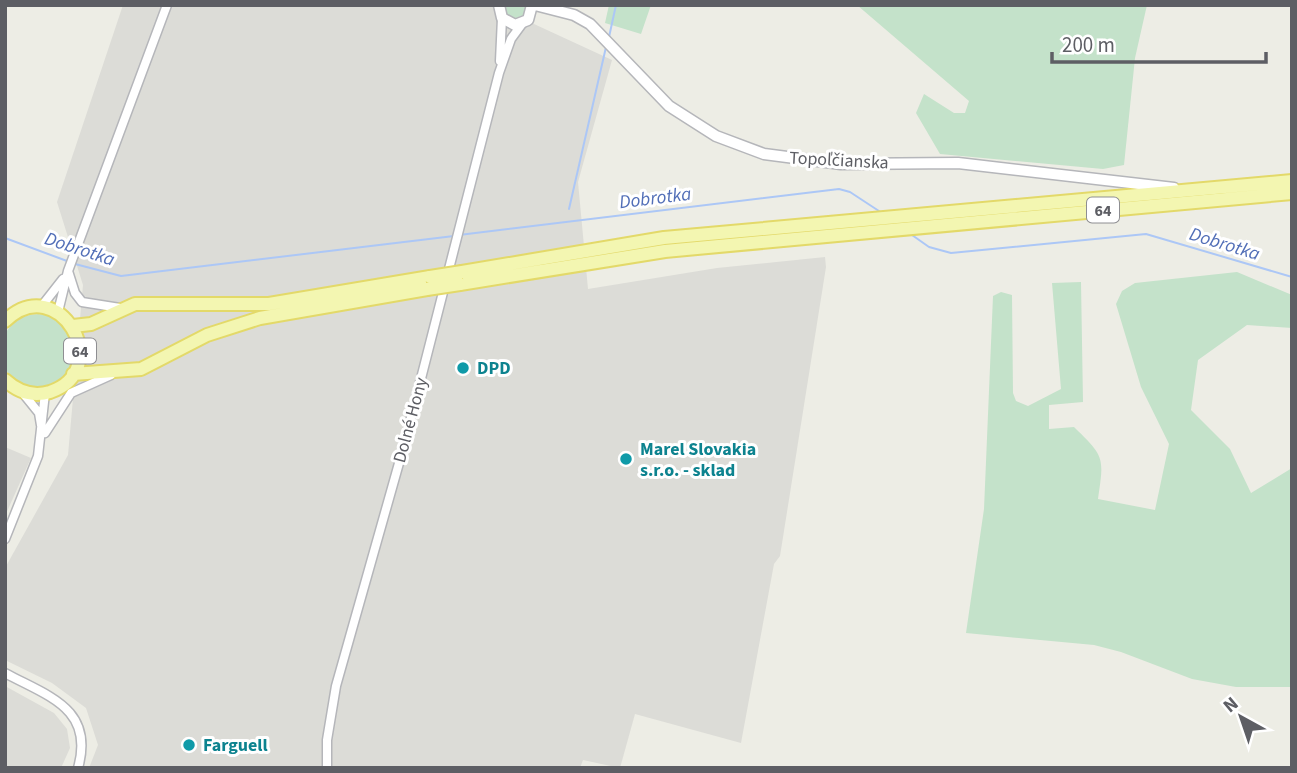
<svg xmlns="http://www.w3.org/2000/svg" width="1297" height="773" font-family="'Source Sans 3',sans-serif">
<style>
.industrial{fill:#dcdcd7}
.green{fill:#c4e2ca}
.lines{fill:none;stroke-linecap:round;stroke-linejoin:round}
.stream{stroke:#acc7f6;stroke-width:2}
.minor-casing{stroke:#b5b6ba;stroke-width:11}
.tertiary-casing{stroke:#b5b6ba;stroke-width:13}
.primary-casing{stroke:#e3d969;stroke-width:16}
.minor{stroke:#fff;stroke-width:8}
.tertiary{stroke:#fff;stroke-width:10}
.primary{stroke:#f3f6b1;stroke-width:12}
.primary-bridge-casing{stroke:#e3d969;stroke-width:16;stroke-linecap:butt}
.primary-bridge{stroke:#f3f6b1;stroke-width:12}
.culture-dot{fill:#0f9aa8;stroke:#fff;stroke-width:2.5}
.labels{text-anchor:middle;stroke-width:6;stroke-linejoin:round;paint-order:stroke}
.shield{fill:#fff;stroke:#8e8e92;stroke-width:2}
.shield-label{font-size:16px;font-weight:bold;fill:#5d5e64}
.street-label{font-size:18px;fill:#5d5e64;stroke:#fff}
.culture-label{font-size:18px;font-weight:bold;fill:#0d838f;stroke:#fff;text-anchor:start}
.water-label{font-size:19px;font-style:italic;fill:#516eb7;stroke:#fff}
</style>
<rect width="100%" height="100%" fill="#edede5"/>
<!-- industrial -->
<path class="industrial" d="M123,5H493L612,60L578,182L588,289L717,268L825,257L826,267L780,556L774,564L741,743L635,714L620,768L583,760L580,768H89L98,745L86,708L52,683L5,660V568L68,455L83,285L57,202Z
M5,447L31,458L5,516Z
M5,686L54,713L67,729L70,748L61,768H5Z"/>
<!-- green -->
<path class="green" d="M504,5H527L526,15L518,21L508,18Z
M609,5H651L641,34L605,23Z
M857,5H1147L1135,58L1124,165L1103,169L940,154L916,113L924,94L954,113H965L969,101Z
M1237,272L1292,295V328L1247,325L1198,360L1191,410L1230,449L1251,493L1292,468V687H1236L1192,679L1121,652L1094,645L966,633L984,509L993,296L1001,292L1012,295L1013,393L1016,401L1028,406L1061,389L1052,283L1081,282L1083,402L1049,405V429L1074,427C1105,457 1104,457 1098,499L1155,510L1169,444L1141,387L1116,304L1122,291L1135,283Z
M1 351a37 37 0 1 1 74 0a37 37 0 1 1-74 0Z"/>
<g class="lines">
<!-- stream -->
<path class="stream" d="M609,37L616,5
M569,209L606,47
M459,235L839,189L850,192L882,213
M912,235L929,247L951,253L1146,234L1292,277
M5,238L67,261
M75,264L121,276L454,236"/>
<defs>
<path id="minor" d="M500,61L502,18
M68,271L75,293L82,302L120,308
M41,307L63,279
M58,312L68,271L167,5
M22,392L39,413L41,425
M45,433L71,393L111,375
M5,539L38,456L45,393
M5,673C47,696 95,708 78,768
M327,768V740L336,686L403,449L499,73L511,39L522,24"/>
<path id="tertiary" d="M499,5L502,18L515,25L528,20L532,5
M535,5L574,15L590,24L669,106L716,136L764,154L841,164L958,163L1174,188"/>
<path id="primary" d="M462,272L664,238L1292,181
M460,284L665,251L1292,193
M5,321C59,269 116,370 50,392C33,397 18,392 5,380
M73,326L91,324L135,304H269L430,277
M73,374L141,369L207,335L260,318L427,289"/>
</defs>
<!-- minor casing -->
<use href="#minor" class="minor-casing"/>
<!-- tertiary casing -->
<use href="#tertiary" class="tertiary-casing"/>
<!-- primary casing -->
<use href="#primary" class="primary-casing"/>
<!-- minor -->
<use href="#minor" class="minor"/>
<!-- tertiary -->
<use href="#tertiary" class="tertiary"/>
<!-- primary -->
<use href="#primary" class="primary"/>
<defs>
<path id="primary-bridge" d="M430,277L462,272
M427,289L460,284"/>
</defs>
<!-- primary-bridge casing -->
<use href="#primary-bridge" class="primary-bridge-casing"/>
<!-- primary-bridge -->
<use href="#primary-bridge" class="primary-bridge"/>
</g>
<!-- markers -->
<g class="culture-dot">
<circle cx="463" cy="368" r="7"/>
<circle cx="626" cy="459" r="7"/>
<circle cx="189" cy="745" r="7"/>
</g>
<g class="labels">
<!-- shield labels -->
<g class="shield">
<rect x="1087" y="197.5" width="32" height="25" rx="5"/>
<rect x="64" y="338.5" width="32" height="25" rx="5"/>
</g>
<g class="shield-label">
<text x="1103" y="216">64</text>
<text x="80" y="357">64</text>
</g>
<!-- street labels -->
<g class="street-label">
<text transform="translate(839 160) rotate(3)" y="6">Topoľčianska</text>
<text transform="translate(410 420) rotate(-75)" y="6">Dolné Hony</text>
</g>
<!-- culture labels -->
<g class="culture-label">
<text x="477" y="374">DPD</text>
<text x="640" y="455">Marel Slovakia<tspan x="640" dy="21">s.r.o. - sklad</tspan></text>
<text x="203" y="751">Farguell</text>
</g>
<!-- water labels -->
<g class="water-label">
<text transform="translate(655 197) rotate(-7)" y="7">Dobrotka</text>
<text transform="translate(1225 243) rotate(17)" y="7">Dobrotka</text>
<text transform="translate(80 248) rotate(18)" y="7">Dobrotka</text>
</g>
</g>
<!-- border -->
<rect width="1297" height="773" fill="none" stroke="#5d5e64" stroke-width="14"/>
<!-- north arrow -->
<g transform="translate(1241 717) rotate(320)" stroke="#ffffff" stroke-width="5" paint-order="stroke">
<path d="M0-5L12 26L0 18L-12 26Z" fill="#5d5e64"/>
<text y="-10" font-size="19" font-weight="bold" text-anchor="middle" fill="#5d5e64">N</text>
</g>
<!-- scale -->
<path d="M1052 52v10h214v-10" fill="none" stroke="#5d5e64" stroke-width="3.5"/>
<text x="1062" y="52" font-size="21" fill="#5d5e64" stroke="#ffffff" stroke-width="5" paint-order="stroke">200 m</text>
</svg>
